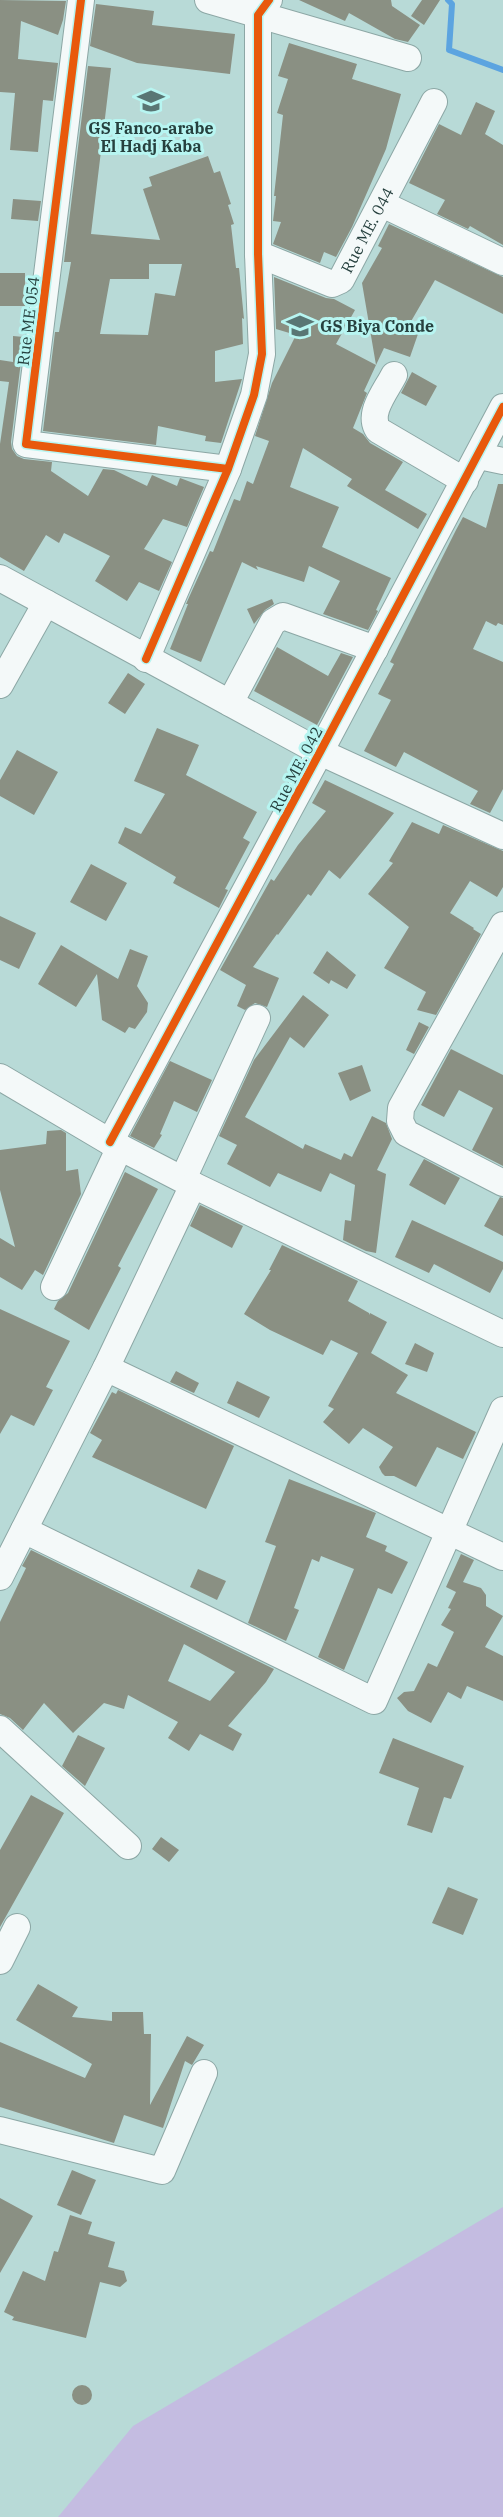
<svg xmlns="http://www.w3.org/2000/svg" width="503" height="2517" font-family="'IBM Plex Serif',serif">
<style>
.green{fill:#c4bce1}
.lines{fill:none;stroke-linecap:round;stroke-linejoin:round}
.stream{stroke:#5ca4e0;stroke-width:6}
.building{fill:#8a9083;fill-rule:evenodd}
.minor-casing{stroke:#8ca7a5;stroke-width:28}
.minor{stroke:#f4f9f9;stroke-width:26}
.cycleway-casing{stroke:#b7f5f1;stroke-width:11}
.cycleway{stroke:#e8590c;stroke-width:8}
.labels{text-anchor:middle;stroke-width:6;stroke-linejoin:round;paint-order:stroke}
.poi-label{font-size:16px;font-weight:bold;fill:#26403e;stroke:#b7f5f1}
.street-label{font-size:16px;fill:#26403e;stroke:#b7f5f1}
</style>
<rect width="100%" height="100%" fill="#b8dad7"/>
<!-- green -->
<path class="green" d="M503,2207V2517H58L133,2426Z"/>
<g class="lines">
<!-- stream -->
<path class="stream" d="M448,0L452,4L449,50L503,70"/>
</g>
<!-- building -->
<path class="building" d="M0,0L66,1L63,20L58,35L21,21L18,59L58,63L53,101L43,100L38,152L10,150L15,93L0,92Z
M299,0H391L392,6L420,25L408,42L395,39L349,13L345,21Z
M422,0H440L424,25L411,16Z
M96,4L154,11L152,25L235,34L230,74L137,63L90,46Z
M289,43L357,64L352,79L401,94L386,149L352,227L336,257L324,252L320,263L273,244L281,222L273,221L276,196H274L283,115L277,113L288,79L278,76Z
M88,66L111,68L91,234L160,240L143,189L152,186L149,177L208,156L214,173L220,171L231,204L228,205L234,224L231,225L236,268H239L244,319L242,318L243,344L215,351V382L242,379L221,443L205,441L206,436L158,426L156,445L43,431L55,332H59L71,262H64ZM149,264H182L175,296L155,293L148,335L100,334L110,279H149Z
M476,102L495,111L485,134L503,145V245L470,226L468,229L437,214L445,200L409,183L439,124L461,135Z
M13,199L41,201L38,221L11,219Z
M389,224L503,277V314L435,280L406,330L418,334L410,357L384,348L376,365L362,283L382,248L378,246Z
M0,273H25V306H0Z
M274,277L326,298L334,299L355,310L336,344L376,365L364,391L367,393L353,428L363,434L370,443L403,462L385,490L427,514L418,529L347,486L352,479L303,448L290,487L339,507L322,547L391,578L376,610L378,611L368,630L323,614L340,581L309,566L304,582L256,566L258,570L242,562L201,662L170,649L188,604H186L210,551L213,552L234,499L240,501L247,481L253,484L269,441L255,436L272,383L296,335L276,329Z
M13,336L24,337L11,442L12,449L17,456L24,459L52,462L51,471L88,496L103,469L114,470L147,486L152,475L177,486L180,478L204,487L187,527L163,519L144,549L172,562L159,591L139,582L127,601L95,581L110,556L64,533L59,543L46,535L24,571L0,557V444L9,382L0,381V360L13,362Z
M412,372L437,386L426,406L401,393Z
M498,484H503V625L498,623L496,626L486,621L473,649L503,662V789L490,813L470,804L478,791L404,752L396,767L364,751L391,700L378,694L394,664L390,662L456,530L463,517L486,528Z
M272,599L274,604L265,610L254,624L247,609Z
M277,647L328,676L341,653L353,657L317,725L254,691Z
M128,673L145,684L125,714L108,703Z
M157,728L199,745L186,775L257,812L243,838L250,842L225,889L228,890L219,908L173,883L176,877L118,843L125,827L141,834L165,794L134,781Z
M17,750L58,772L34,815L0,796V780Z
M325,780L394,813L340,879L329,870L311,896L308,894L278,935L277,934L253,967L279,978L267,1007L255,1003L245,1010L237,1006L246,985L220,970L271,879L274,881L298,845L326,811L312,803Z
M412,822L439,834L443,825L503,851V887L497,897L470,881L450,913L474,928L473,929L481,934L436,1015L417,1010L426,992L384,968L409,927L368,894L393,863L389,861Z
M91,864L127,883L106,921L70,902Z
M0,916L36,933L19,969L0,960Z
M61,945L118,979L130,949L148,956L137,986L148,1003L147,1012L135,1029L129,1027L125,1033L102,1020L97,974L76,1007L38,984Z
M327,951L356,975L347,989L331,980L329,984L313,973Z
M303,995L329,1015L304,1048L290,1037L245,1117L303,1149L305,1144L341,1160L344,1153L352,1157L372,1116L386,1123L392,1139L377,1170L386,1174L376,1253L366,1251L343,1240L345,1220L351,1221L355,1185L330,1173L321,1192L278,1173L270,1187L227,1164L237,1145L219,1136L254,1060Z
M419,1022L429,1027L414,1054L406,1050Z
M451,1049L503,1075V1166L472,1150L493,1108L459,1090L444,1117L421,1105Z
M170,1061L212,1080L197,1112L174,1101L160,1134L162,1135L154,1148L130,1136Z
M362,1065L371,1091L350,1101L338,1073Z
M61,1130L66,1133V1171L78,1169L81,1194L43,1275L35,1270L22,1290L0,1277V1238L15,1247L0,1190V1150L46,1144L47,1131Z
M424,1159L460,1178L445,1205L409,1185Z
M125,1172L158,1189L118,1266L121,1268L89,1330L54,1309L58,1301L68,1293Z
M500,1197L503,1198V1236L484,1226Z
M200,1205L243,1226L232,1248L190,1226Z
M412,1220L503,1262V1269L490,1293L434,1264L429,1273L395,1257Z
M282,1245L358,1281L348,1301L369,1313V1315L370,1313L387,1322L371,1353L408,1375L396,1393L476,1432L463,1459L437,1447L416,1487L394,1476H385L382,1473L379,1467L393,1447L363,1428L349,1444L323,1422L334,1409L328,1406L358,1353L331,1340L323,1355L270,1330L244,1314L271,1270H269Z
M0,1309L70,1341L46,1387L53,1390L34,1426L11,1415L0,1434Z
M415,1343L434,1353L427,1372L405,1364Z
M176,1371L199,1383L194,1393L170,1382Z
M237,1381L270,1397L259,1418L227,1403Z
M118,1390L234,1446L206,1509L92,1457L102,1440L90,1433L112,1392L116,1394Z
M289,1479L376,1513L366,1537L387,1546L385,1551L408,1562L392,1594L378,1588L344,1670L318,1657L354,1569L321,1556L319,1562L312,1559L294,1608L299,1610L286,1641L248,1623L276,1546L265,1542Z
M31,1550L274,1669L266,1682L228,1726L242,1734L233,1751L200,1734L189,1751L168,1738L178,1722L128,1695L124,1709L104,1703L73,1733L44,1703L23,1730L10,1718L0,1714V1622L26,1568L22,1566ZM184,1644L235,1672L210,1701L168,1681Z
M461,1554L474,1560L463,1582L481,1588L486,1595V1606L503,1616L485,1647L503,1656V1701L467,1686L461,1699L448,1692L431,1723L408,1711L397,1698L404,1692L414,1691L428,1663L437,1667L454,1632L441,1625L451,1609L448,1608L456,1592L446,1587Z
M198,1569L226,1581L217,1600L190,1587Z
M78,1735L105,1748L85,1786L62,1766Z
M393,1738L464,1766L451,1799L444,1797L432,1833L407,1825L419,1788L379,1773Z
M31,1795L64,1813L0,1927V1850Z
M161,1837L179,1850L169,1862L152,1849Z
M448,1887L478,1899L463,1935L432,1923Z
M38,1984L78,2007L72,2017L112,2021V2012H143L144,2034H151L150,2105L187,2036L204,2045L192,2065L185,2061L163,2128L124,2115L114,2143L0,2107V2042L85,2078L92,2064L16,2020Z
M72,2170L96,2180L81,2215L57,2205Z
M0,2198L33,2216L0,2273Z
M70,2215L92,2222L88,2234L115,2242L108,2267L124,2271L127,2281L120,2287L100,2282L86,2338L12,2320L14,2317L4,2312L23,2271L45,2281L54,2251L58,2252Z
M72 2395a10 10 0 1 1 20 0a10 10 0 1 1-20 0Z"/>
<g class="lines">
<defs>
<g id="minor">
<path d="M81,0L26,444L228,469"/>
<path d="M208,0L408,58"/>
<path d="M382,204L503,262"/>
<path id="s1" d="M258,254L332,284L341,280L434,102"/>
<path d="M394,375C386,391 367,413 378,430L465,481"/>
<path d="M479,456L503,461"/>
<path d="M0,578L320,752L503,836"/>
<path d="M146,659L228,469L254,395L262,354L258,254V15L269,0"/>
<path d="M0,685L46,603"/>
<path d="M230,703L273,622L283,616L375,649"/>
<path d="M503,925L401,1108L400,1121L406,1133L503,1183"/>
<path d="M0,1077L110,1142L193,1185L503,1334"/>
<path d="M110,1142L320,752L503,407"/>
<path d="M183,1179L257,1018"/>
<path d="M54,1287L120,1147"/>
<path d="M106,1368L503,1557"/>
<path d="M24,1530L374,1701L503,1410"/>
<path d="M0,1577L106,1368L193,1185"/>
<path d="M0,1729L128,1846"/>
<path d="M0,1961L17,1927"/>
<path d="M0,2130L162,2171L204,2073"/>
</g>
</defs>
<!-- minor casing -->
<use href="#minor" class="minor-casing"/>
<!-- minor -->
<use href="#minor" class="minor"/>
<defs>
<path id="cycleway" d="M81,0L26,444L228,469
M146,659L228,469L254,395L262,354L258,254V15L269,0
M110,1142L320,752L503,407"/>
</defs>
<!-- cycleway casing -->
<use href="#cycleway" class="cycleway-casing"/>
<!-- cycleway -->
<use href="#cycleway" class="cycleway"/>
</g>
<!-- icons -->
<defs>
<symbol id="school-bare" viewBox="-9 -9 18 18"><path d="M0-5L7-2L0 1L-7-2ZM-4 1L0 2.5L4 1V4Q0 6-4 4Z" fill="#597674" stroke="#b7f5f1" stroke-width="2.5" paint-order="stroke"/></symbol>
</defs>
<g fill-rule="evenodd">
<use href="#school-bare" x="132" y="82" width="38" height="38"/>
<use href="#school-bare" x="281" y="307" width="38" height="38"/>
</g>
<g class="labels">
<!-- poi labels -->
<g class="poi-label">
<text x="151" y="134">GS Fanco-arabe<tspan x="151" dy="18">El Hadj Kaba</tspan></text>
<text x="320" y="332" text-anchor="start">GS Biya Conde</text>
</g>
<!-- street labels -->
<g class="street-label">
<text dy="6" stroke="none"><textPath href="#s1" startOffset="146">Rue ME. 044</textPath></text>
<text transform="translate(28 321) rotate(-83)" y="6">Rue ME 054</text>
<text transform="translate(296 769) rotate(-62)" y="6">Rue ME. 042</text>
</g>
</g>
</svg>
